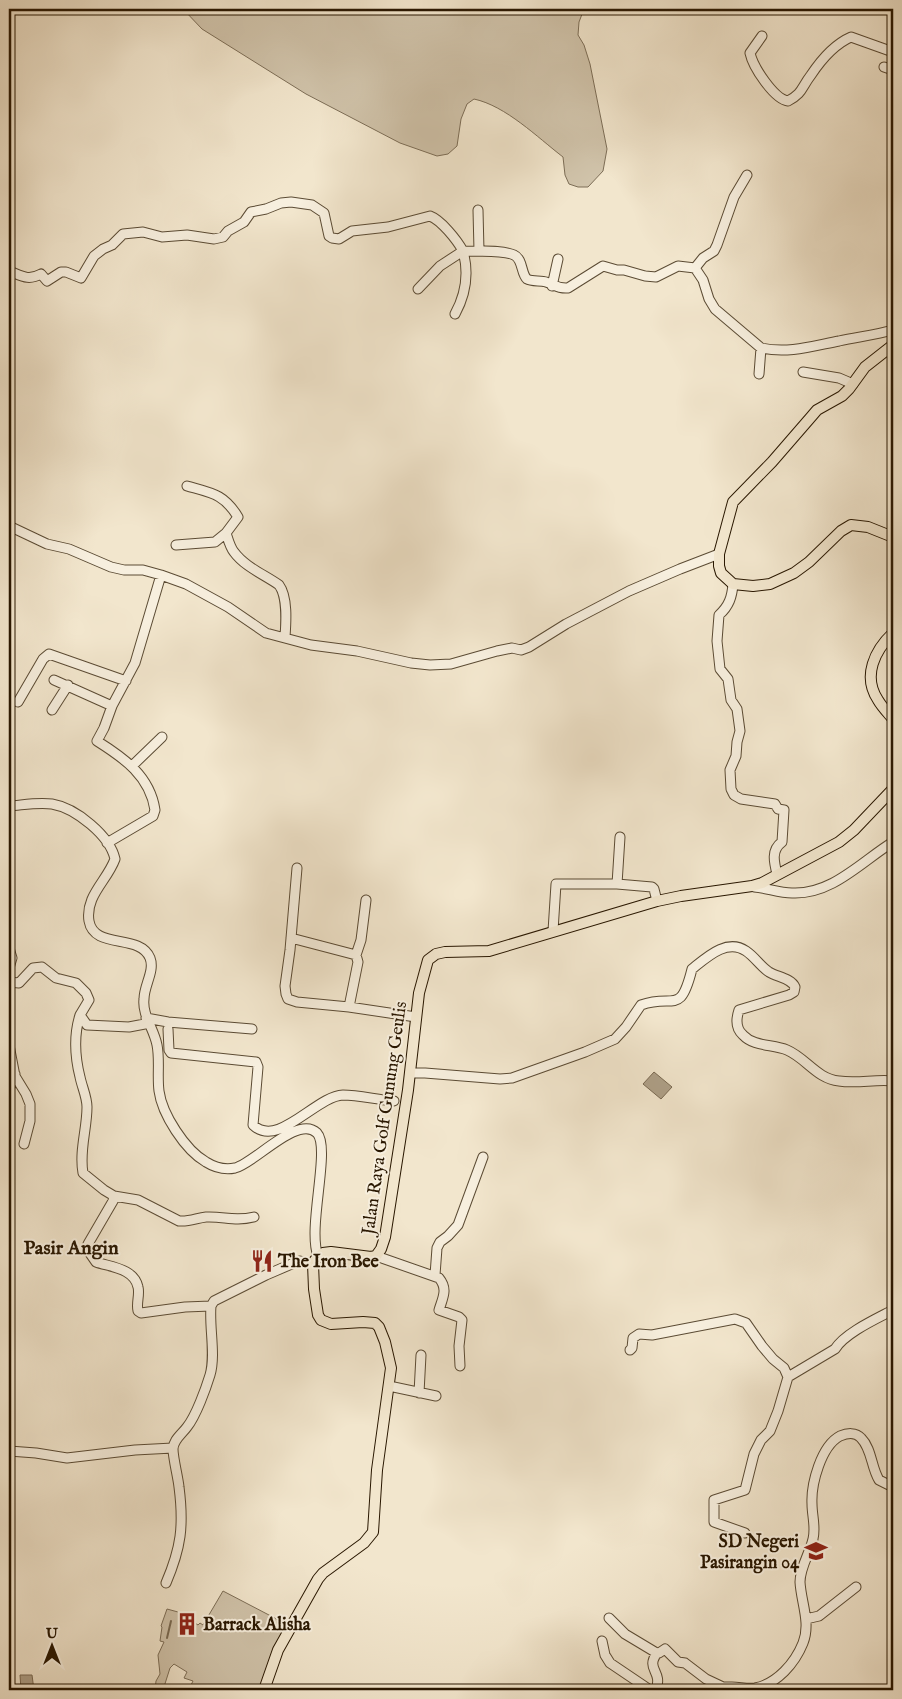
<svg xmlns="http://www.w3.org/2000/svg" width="902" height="1699" font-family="'IM FELL English',serif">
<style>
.green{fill:#d0c3aa;stroke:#7c6d56}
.water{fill:#aea088;stroke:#796952}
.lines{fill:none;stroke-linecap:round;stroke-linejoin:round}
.stream{stroke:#796952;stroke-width:2}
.minor-casing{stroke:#5b4b34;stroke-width:11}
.major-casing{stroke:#291701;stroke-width:12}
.minor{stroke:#f7efde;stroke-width:9}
.major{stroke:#f2e6cd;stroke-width:10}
.labels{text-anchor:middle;stroke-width:4;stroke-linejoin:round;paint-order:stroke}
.street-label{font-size:18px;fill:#291701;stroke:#f7efde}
.poi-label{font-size:18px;font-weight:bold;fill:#291701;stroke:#f7efde;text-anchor:start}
.quarter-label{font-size:20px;font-weight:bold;fill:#291701;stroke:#f7efde}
</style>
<rect width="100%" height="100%" fill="#f2e6cd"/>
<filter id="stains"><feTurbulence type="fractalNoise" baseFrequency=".004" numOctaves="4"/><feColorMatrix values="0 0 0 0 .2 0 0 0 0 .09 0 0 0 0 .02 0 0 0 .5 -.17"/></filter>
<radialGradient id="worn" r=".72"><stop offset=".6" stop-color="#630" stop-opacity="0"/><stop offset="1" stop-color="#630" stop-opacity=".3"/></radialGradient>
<!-- green -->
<path class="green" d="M183,9H584L579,22L578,35L584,45L590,64L607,149L603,171L588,187H578L569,184L565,175L563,157C537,137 506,106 474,99L467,104L461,119L457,146L448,154L437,156L400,143L306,94L202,29Z
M223,1591L290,1626L272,1653L260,1690H194L189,1689L193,1681L184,1678L187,1672L174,1664L170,1668L163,1690H155L156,1681L160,1674L158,1655L164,1642L160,1641L162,1627L161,1626L167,1609L178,1612L198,1625L200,1623L203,1625Z"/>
<!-- water -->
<path class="water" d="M654,1072L672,1087L661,1099L643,1084Z
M20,1675H32L34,1690H21Z"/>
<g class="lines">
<!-- stream -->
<path class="stream" d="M167,1638L171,1621"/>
<defs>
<path id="minor" d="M762,36L750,53C753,67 774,99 788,101C803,93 801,88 811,75C821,60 835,44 851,37L893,52
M884,67L893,70
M478,210L479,251
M695,268L703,258L714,251L717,245L734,197L747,175
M9,271C22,276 28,281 41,274L47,281L61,272H66L81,278L94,256L103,249L112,245L123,234L143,232L162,237L187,235L214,239L223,237L228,231L244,222L251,212L266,209L281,203L291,202L312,205L324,213L329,236L332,238L339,239L352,231L388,227L430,216C441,220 457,240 463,251C478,252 500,249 514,255C523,259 521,274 527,279C532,282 541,280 546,282C555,285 558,289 568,288L603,266L617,270H624L645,276L656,277L678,266L695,268L703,280L709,299L715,309L761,348C788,354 813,346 839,341C857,337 875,335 893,330
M552,286L558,259
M418,289L440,266L463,251C469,273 466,294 455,314
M803,372L839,378L853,384
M759,374L761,348
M187,486C212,493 224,494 238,517L226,533C228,539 230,547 234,552C245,567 265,575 279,585C288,597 286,623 285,637
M9,526L47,544L69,549L111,567L124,570H143L161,575L186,584L228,607L266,633L311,645L357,651L411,663L430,665L451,664L497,651L512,648L521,650L529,647L566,624L629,591L680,569L719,554
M176,545L215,542L226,533
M733,584C732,597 729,606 719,615L717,641L720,669L728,679L731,700L737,709L740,731L737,742L736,756L730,770L731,789L734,795L741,799L775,804L778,809L784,810L782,842C771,850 774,862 777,874
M54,680L112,706
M18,702L43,659L49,654L126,681
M52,710L68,685
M132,766L162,737
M9,806C23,805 38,802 52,804C76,808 110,836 115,859C107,881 85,896 89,921C94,950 140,933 150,958C155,971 144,985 144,999C142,1015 154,1029 157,1045C160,1060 157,1076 159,1091C162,1114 185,1150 206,1162C214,1167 225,1170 235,1168C255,1163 298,1114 317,1133C331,1148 307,1228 318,1256
M107,843L153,816L155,810C150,776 124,758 97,741L104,728L112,706L135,663L161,575
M297,868L290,950L285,986L286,994L288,999L297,1002L349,1007L416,1017
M617,884L620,837
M754,887C767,888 779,893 792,893C832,895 862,861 893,842
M553,931L556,884H617L652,887L654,889L657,901
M291,938L356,955L358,962L349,1007
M9,948L12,958L9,968
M356,955L361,940L366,900
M9,982L19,983L33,968L42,967L56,978L76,983L86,993L89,1000L80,1015L87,1025L129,1027L150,1023
M80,1015C74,1034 75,1057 80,1077C82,1087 87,1097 87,1107C87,1129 79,1151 83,1173L104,1190L114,1196L138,1200L179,1221C189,1222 197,1218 206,1217C224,1216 234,1222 254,1217
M146,1018L168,1022L252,1029
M168,1029L169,1050L171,1053L256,1062L258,1067L253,1125C278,1149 316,1096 343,1095C359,1095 378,1100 394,1101
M9,1045L15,1076L26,1094L30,1104V1121L24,1144
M410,1073H425L500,1079L512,1078L585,1052L615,1039L626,1027L641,1005C674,993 680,1017 692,969C707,957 727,938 746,951C755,957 760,966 769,972C777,977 791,978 795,987L794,992L789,995L739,1010C736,1019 735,1028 743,1035C754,1047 773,1044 787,1050C806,1058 817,1079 839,1081C857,1084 875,1079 893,1081
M9,1092L12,1075L15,1074
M114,1196L113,1201L88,1244L87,1249L96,1262C110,1267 134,1268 138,1287C140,1295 136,1303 138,1311L141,1313L185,1307L211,1306L214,1301L266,1275L294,1263L300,1261L313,1264
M376,1256L439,1278C448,1289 443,1297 439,1310L459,1317L462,1320L459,1346L460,1366
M435,1275L437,1248L440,1242L448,1236L458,1225L483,1157
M630,1350L632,1348L633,1338L639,1334L652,1335L735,1319L746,1323L762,1346L773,1359L784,1368L788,1377L778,1411L770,1431L761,1440L754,1454L745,1490L714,1500V1522L745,1533
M788,1377L835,1349C845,1333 876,1319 893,1310
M389,1386L436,1396
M419,1393L421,1355
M9,1451L36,1453L67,1458L135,1450L173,1448
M166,1583C181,1548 184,1526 179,1487C178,1477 173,1458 173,1449C173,1440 182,1434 187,1427C196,1416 206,1388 210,1375C216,1355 209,1327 211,1306
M609,1618L625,1634L655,1652L659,1653L665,1649L678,1662L685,1663L706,1679L723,1687H732
M806,1619L819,1616L856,1587
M602,1641L605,1655L610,1663L650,1690
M9,1676L10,1690
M656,1690C663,1670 645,1670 657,1653
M731,1690L732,1687C740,1687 747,1689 755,1688C777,1684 795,1663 803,1643C811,1623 801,1602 800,1582C800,1567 810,1553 813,1539C816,1527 812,1516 812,1504C811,1484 821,1446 840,1436C847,1433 856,1432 861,1438C872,1449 871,1467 879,1480L893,1487"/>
<path id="major" d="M893,345L865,367L849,389L842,396L817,410L811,417L772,462L733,502L719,554V566L721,573L733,584L753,586L770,584L794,573L809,562L841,531L851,525L868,527L893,537
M893,633C875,650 862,676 878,700C882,707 888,713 893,719
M264,1690L278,1650L318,1579L323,1573L364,1543L373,1532L377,1470L391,1368L385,1342L379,1327L375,1323L363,1322L331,1324L321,1320L318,1315L314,1289L313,1264L315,1260L323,1253L331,1252L371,1257L376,1256L381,1249L385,1237L408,1090L419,993L428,960L436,954L445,952L489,951L657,901L681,896L752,886L762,883L839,842L854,830L893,789"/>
</defs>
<!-- minor casing -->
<use href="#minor" class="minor-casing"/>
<!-- major casing -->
<use href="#major" class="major-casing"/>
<!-- minor -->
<use href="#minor" class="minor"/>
<!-- major -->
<use href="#major" class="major"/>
</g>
<!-- icons -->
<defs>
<symbol id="restaurant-bare" viewBox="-9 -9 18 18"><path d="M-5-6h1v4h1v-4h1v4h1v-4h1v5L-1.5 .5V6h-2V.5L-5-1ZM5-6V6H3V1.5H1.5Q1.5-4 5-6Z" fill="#8f2418" stroke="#f7efde" stroke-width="2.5" paint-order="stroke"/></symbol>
<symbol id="school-bare" viewBox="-9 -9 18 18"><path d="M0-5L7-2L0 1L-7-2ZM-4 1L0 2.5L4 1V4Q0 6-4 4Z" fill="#8f2418" stroke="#f7efde" stroke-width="2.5" paint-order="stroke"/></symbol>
<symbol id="building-bare" viewBox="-9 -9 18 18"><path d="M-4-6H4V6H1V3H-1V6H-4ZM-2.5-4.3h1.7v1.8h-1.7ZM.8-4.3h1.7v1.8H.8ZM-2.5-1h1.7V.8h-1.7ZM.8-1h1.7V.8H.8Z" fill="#8f2418" stroke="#f7efde" stroke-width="2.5" paint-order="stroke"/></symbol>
</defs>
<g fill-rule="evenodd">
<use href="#restaurant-bare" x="246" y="1245" width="32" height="32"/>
<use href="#school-bare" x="800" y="1535" width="32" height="32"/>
<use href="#building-bare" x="171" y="1608" width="32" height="32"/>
</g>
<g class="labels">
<!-- street labels -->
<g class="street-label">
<text transform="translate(384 1118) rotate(-82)" y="6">Jalan Raya Golf Gunung Geulis</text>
</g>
<!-- poi labels -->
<g class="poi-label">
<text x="278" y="1267">The Iron Bee</text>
<text x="799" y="1547" text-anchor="end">SD Negeri<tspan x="799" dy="21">Pasirangin 04</tspan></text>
<text x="203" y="1630">Barrack Alisha</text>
</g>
<!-- quarter labels -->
<g class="quarter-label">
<text x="71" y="1254">Pasir Angin</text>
</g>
</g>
<!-- margin -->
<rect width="902" height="1699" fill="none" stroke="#f2e6cd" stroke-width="30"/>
<rect x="10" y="10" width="882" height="1679" fill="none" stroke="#291701" stroke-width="2.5"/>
<rect x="15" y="15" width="872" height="1669" fill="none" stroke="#291701"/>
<!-- north arrow -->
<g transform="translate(52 1646)" stroke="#f7efde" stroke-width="4" paint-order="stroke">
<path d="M0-4L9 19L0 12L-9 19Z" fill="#291701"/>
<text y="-8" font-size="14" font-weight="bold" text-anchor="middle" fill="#291701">U</text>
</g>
<rect width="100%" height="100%" filter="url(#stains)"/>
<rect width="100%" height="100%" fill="url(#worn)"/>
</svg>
